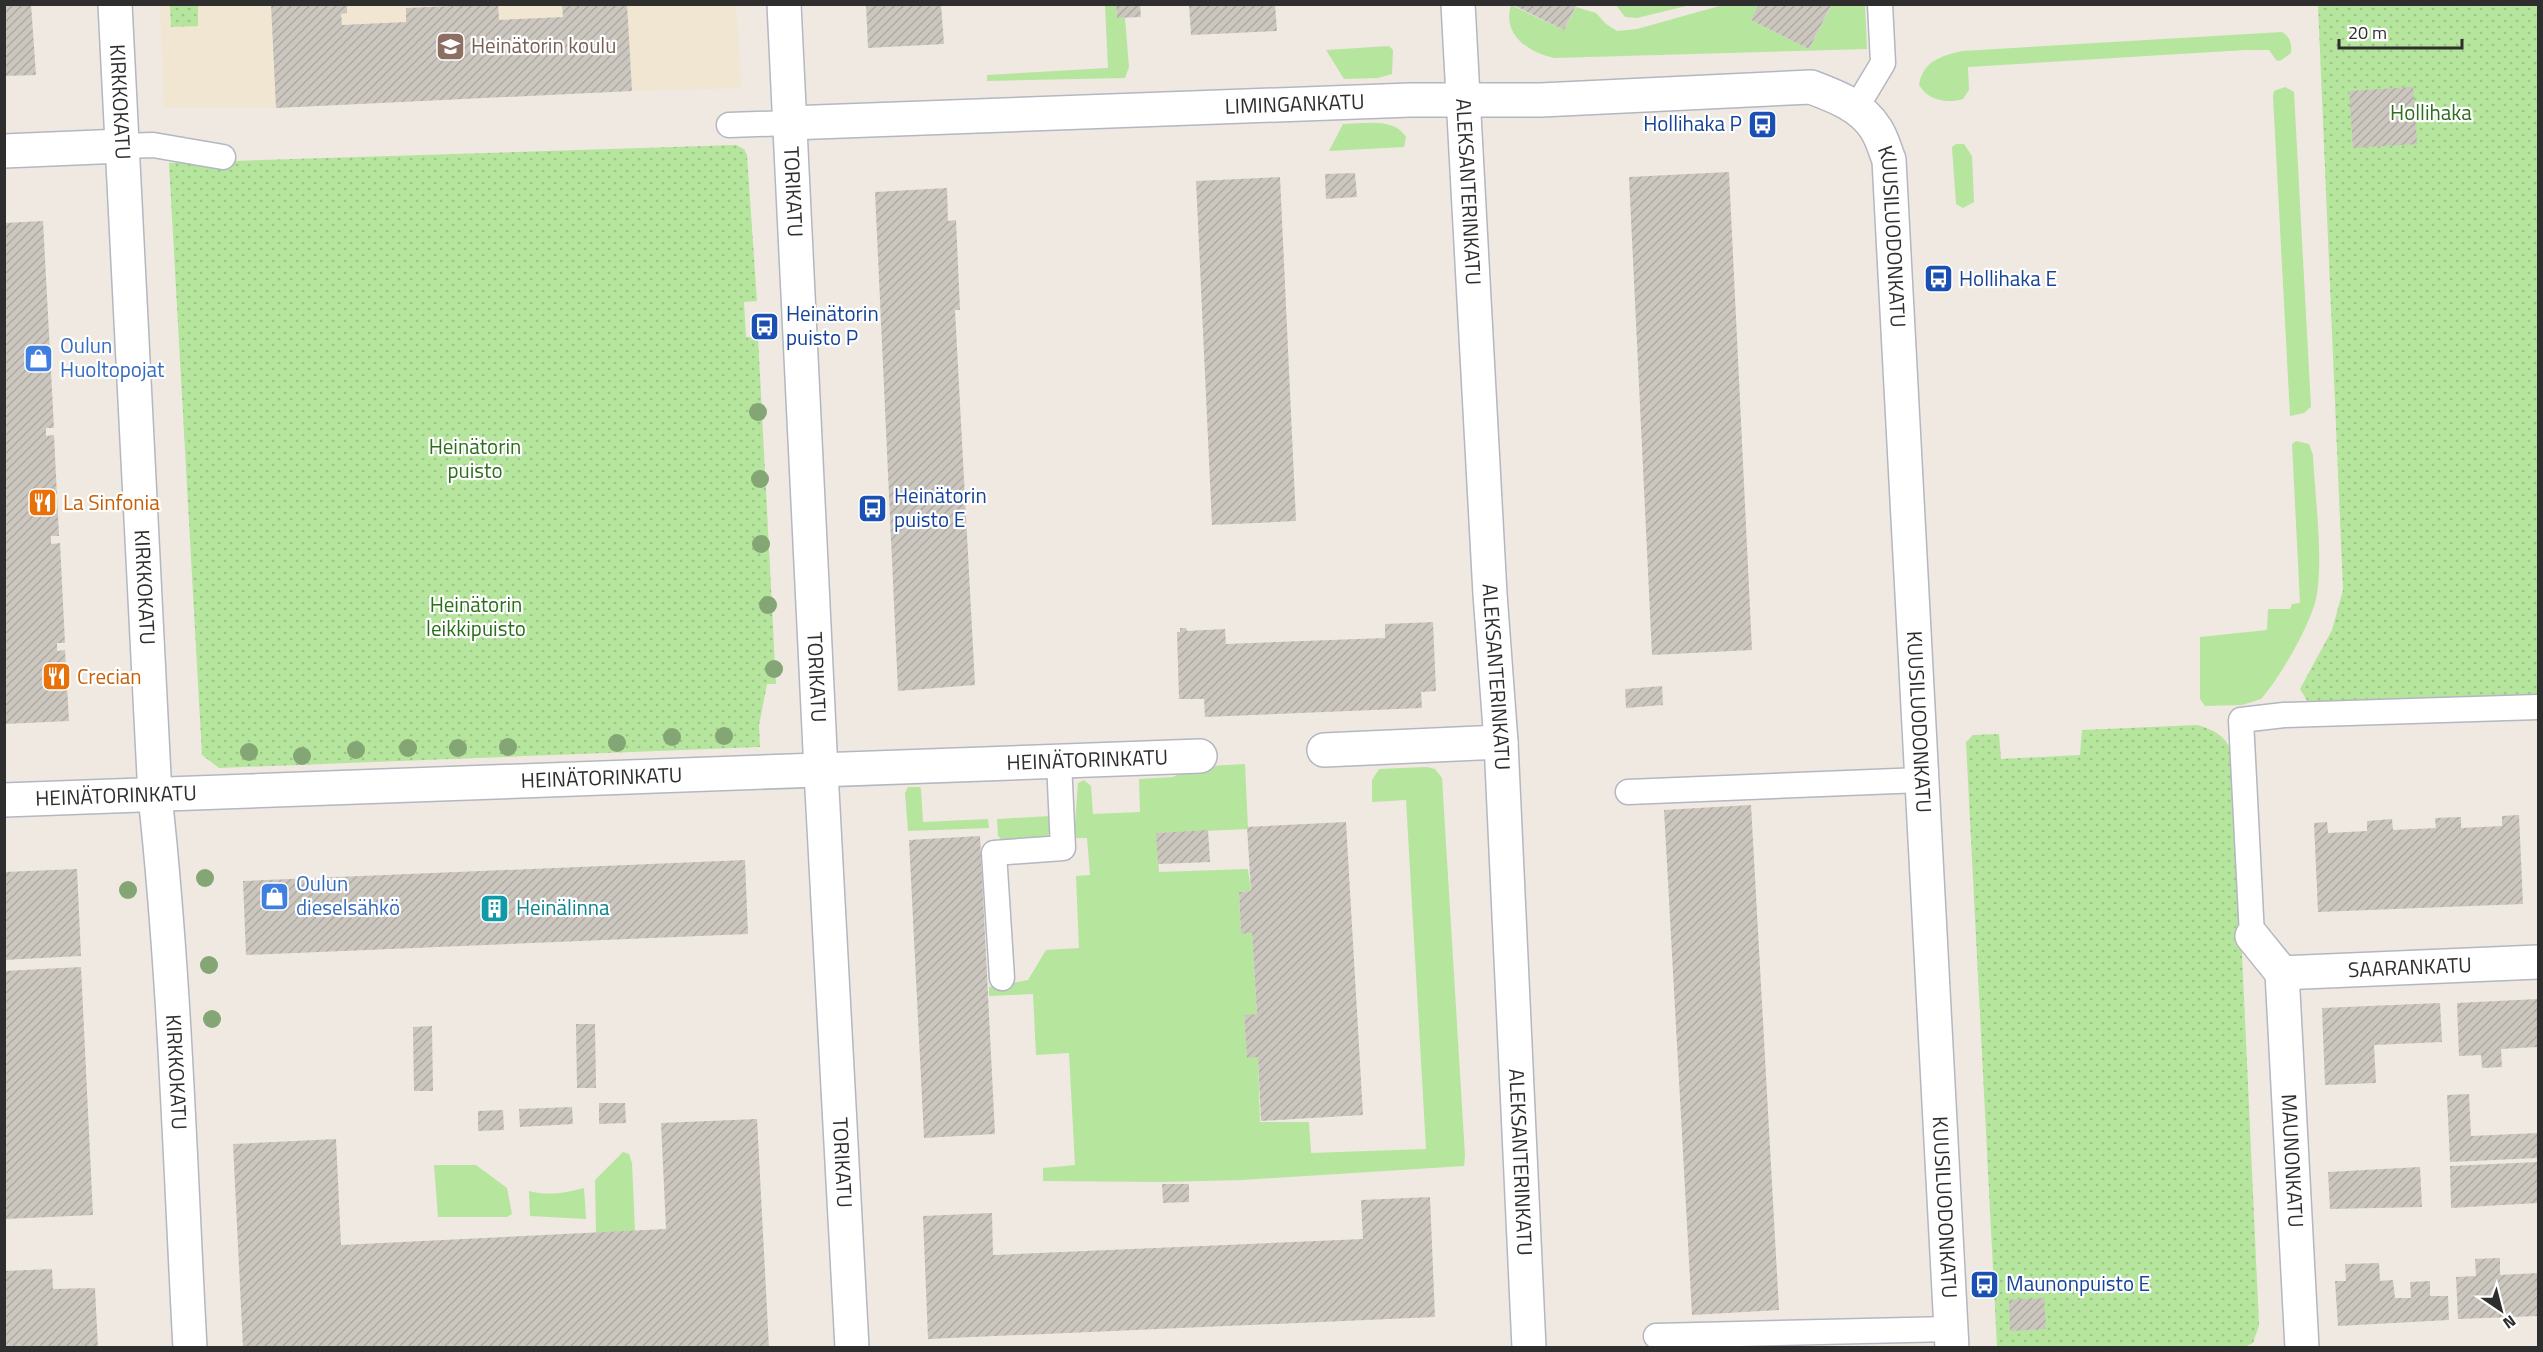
<svg xmlns="http://www.w3.org/2000/svg" width="2543" height="1352" font-family="'Titillium Web',sans-serif">
<style>
.education{fill:#f0e6d1}
.grass{fill:#b6e59e}
.park{fill:url(#park-dots)}
.building{fill:url(#building-hatch)}
.lines{fill:none;stroke-linecap:round;stroke-linejoin:round}
.lane-casing{stroke:#b4b7c1;stroke-width:27}
.street-casing{stroke:#b4b7c1;stroke-width:36}
.secondary-casing{stroke:#b4b7c1;stroke-width:36}
.lane{stroke:#fff;stroke-width:24}
.street{stroke:#fff;stroke-width:33}
.secondary{stroke:#fff;stroke-width:33}
.tree{fill:#84a574}
.labels{text-anchor:middle;stroke-width:4.5;stroke-linejoin:round;paint-order:stroke}
.education-label{font-size:21px;fill:#785e54;stroke:#fff;text-anchor:start}
.street-label{font-size:21px;fill:#2e2e2e;stroke:#fff}
.park-label{font-size:21px;fill:#2c6e1b;stroke:#fff}
.transit-label{font-size:21px;fill:#164399;stroke:#fff;text-anchor:start}
.shop-label{font-size:21px;fill:#366cbe;stroke:#fff;text-anchor:start}
.food-label{font-size:21px;fill:#c56008;stroke:#fff;text-anchor:start}
.culture-label{font-size:21px;fill:#0d838f;stroke:#fff;text-anchor:start}
</style>
<defs>
<pattern id="park-dots" width="8" height="8" patternUnits="userSpaceOnUse" patternTransform="scale(1.5)"><rect width="8" height="8" fill="#b6e59e"/><path d="M2 2h.1M6 6h.1" fill="none" stroke="#9dc588" stroke-width="1.8" stroke-linecap="round"/></pattern>
<pattern id="building-hatch" width="6" height="6" patternUnits="userSpaceOnUse" patternTransform="scale(1.5)"><rect width="6" height="6" fill="#cbc7bf"/><path d="M-1 1l2-2M0 6l6-6M5 7l2-2" fill="none" stroke="#afaba4"/></pattern>
</defs>
<rect width="100%" height="100%" fill="#efe9e1"/>
<!-- education -->
<path class="education" d="M160,5H736L741,88L632,91L276,108H164Z"/>
<!-- grass -->
<path class="grass" d="M1105,5H1116L1117,18H1125L1129,67L1125,78L987,81V75L1108,68Z
M1511,5L1564,30L1576,7L1596,13L1606,24L1617,31L1637,29L1723,5H1759L1751,20L1809,49L1832,5H1865L1867,49L1554,58C1528,52 1502,35 1511,5Z
M1616,5V4L1690,5L1637,18L1625,17Z
M2282,32C2290,37 2292,43 2291,53L2280,61L2276,60L2269,50H2245L1968,67L1969,90L1963,99C1946,104 1928,100 1919,85C1923,61 1941,56 1962,51Z
M1389,46L1393,50L1392,74L1378,78L1344,79L1326,50Z
M2285,87L2294,92L2311,407L2304,413L2290,416L2273,96L2274,91Z
M1343,124C1364,124 1394,117 1406,137L1404,147L1329,151Z
M1956,144H1964L1972,156L1974,202L1963,208L1956,204L1952,147Z
M2296,441L2309,444L2313,455C2315,497 2323,554 2317,594C2312,623 2281,676 2261,699L2242,705L2205,706L2200,699V637L2267,630L2268,609H2290L2292,604L2300,603L2292,444Z
M1245,764L1248,829L1157,833L1159,872L1248,869L1251,891L1239,892L1241,934L1252,933L1257,1014L1244,1016L1247,1057H1258L1260,1122H1309L1311,1153L1426,1149L1406,800L1372,802V780L1379,769L1427,767L1435,769L1442,778L1465,1155L1464,1166L1242,1180L1161,1182L1043,1181V1168L1075,1165L1069,1053L1036,1055L1033,994L989,996V987L1028,980L1046,950L1079,948L1076,876L1090,875L1087,838H1074L1078,783L1084,780L1091,786L1093,814L1140,812L1139,779L1173,777L1191,767Z
M908,787H920L921,789L923,822L988,819L989,828L908,831L905,793Z
M1051,816L1052,828L1046,839L1002,840L998,836L997,819Z
M623,1152L629,1154L632,1163L635,1231L596,1233L595,1180Z
M434,1165H476L507,1188L512,1214L507,1217H438Z
M584,1188L586,1219L530,1216L529,1191C548,1196 565,1193 584,1188Z"/>
<!-- park -->
<path class="park" d="M170,5H198V26L171,27Z
M2318,5H2538V694L2308,702L2300,689L2332,630L2343,590Z
M736,145L744,149L747,155L757,301L744,302L746,337H758L776,684H767L759,725L760,747L219,768L202,755L169,163Z
M2198,725C2216,731 2228,737 2233,757L2259,1325L2253,1343L2244,1347H1997L1966,742L1973,735L1999,734L2001,759L2080,755L2082,730Z"/>
<!-- building -->
<path class="building" d="M4,4H31L36,75L4,76Z
M271,4H347V13L341,14L342,25L406,22V8L498,4L499,20L563,17L562,4H627L632,91L276,108Z
M866,4H941L944,44L868,48Z
M1116,4H1140L1141,17L1117,18Z
M1189,4H1275L1277,31L1191,35Z
M1511,4H1577L1564,30Z
M1759,4H1832L1809,49L1751,20Z
M2413,87L2417,144L2353,148L2349,91Z
M1729,172L1752,650L1652,655L1629,177Z
M1355,173L1357,197L1326,199L1325,174Z
M1280,177L1296,521L1212,525L1196,181Z
M947,188L948,221L956,220L960,310H955L975,685L898,691L875,192Z
M43,221L54,428H46V436L54,435L59,536H51V544L60,543L65,643H57V651L65,650L69,721L4,724V223Z
M1433,622L1436,691L1421,692L1422,708L1205,717L1204,699H1179L1177,632H1180V628H1186L1187,631L1225,629L1226,644L1385,638V624Z
M1662,686L1663,705L1626,708L1625,689Z
M1751,805L1779,1310L1692,1315L1664,810Z
M2519,815L2523,904L2318,912L2314,823L2327,822L2328,833L2367,831V821L2392,819L2393,830L2436,828L2435,818L2461,817V828L2502,826V816Z
M1346,822L1363,1115L1261,1121L1258,1057L1247,1058L1244,1015L1257,1014L1252,933L1241,934L1239,892L1251,891L1247,827Z
M1208,830L1210,862L1158,864L1156,833Z
M980,836L995,1134L924,1138L909,840Z
M745,860L748,934L246,955L243,881Z
M77,869L81,956L4,960V872Z
M81,967L93,1215L6,1219L4,971Z
M2538,999V1047L2501,1049L2502,1067L2482,1068L2481,1055L2459,1056L2457,1003Z
M2440,1003L2442,1042L2374,1045L2376,1083L2325,1085L2322,1008Z
M576,1024H595L596,1088H577Z
M432,1026L433,1091H414L413,1027Z
M2469,1094L2471,1136L2538,1133V1158L2450,1162L2447,1095Z
M599,1103H625L626,1123L599,1124Z
M572,1107L573,1124L520,1127L519,1109Z
M503,1110L504,1130L478,1131V1111Z
M757,1119L769,1348H243L233,1144L336,1139L341,1245L666,1229L661,1123Z
M2538,1162V1203L2451,1208L2450,1166Z
M2420,1167L2422,1207L2330,1209L2328,1172Z
M1162,1184H1189V1202L1163,1203Z
M1430,1197L1435,1317L928,1339L923,1216L992,1213L993,1255L1363,1239L1361,1200Z
M2500,1258V1275L2538,1273V1316L2458,1319L2456,1277L2476,1276L2475,1259Z
M2379,1263L2380,1281L2393,1280L2395,1298H2411L2410,1282L2430,1281V1296H2448L2449,1320L2338,1326L2335,1281H2346L2345,1264Z
M52,1269L53,1289L95,1288L98,1348H4V1271Z
M2044,1298L2046,1329L2010,1331L2009,1300Z"/>
<g class="lines">
<defs>
<path id="lane" d="M1856,108L1883,63L1880,4
M729,125L789,123
M122,146L153,145L223,157
M1628,792L1921,780
M2252,936L2241,720L2284,715L2538,707
M1002,978L994,853L1063,848L1059,762
M1656,1336L1951,1329"/>
<g id="street">
<path id="s1" d="M115,4L155,796C175,979 180,1164 190,1348"/>
<path id="s2" d="M784,4L821,771L852,1348"/>
<path id="s3" d="M789,123L1410,100H1541L1811,87C1835,96 1862,106 1876,129C1882,138 1885,150 1889,160L1952,1348"/>
<path d="M4,151L122,146"/>
<path d="M1324,750L1501,742"/>
<path id="s4" d="M4,800L1200,756"/>
<path d="M2252,936L2282,973"/>
<path id="s5" d="M2282,973L2302,1348"/>
<path id="s6" d="M2282,973L2538,962"/>
</g>
<g id="secondary">
<path id="s7" d="M1458,4L1490,594L1501,742L1529,1348"/>
</g>
</defs>
<!-- lane casing -->
<use href="#lane" class="lane-casing"/>
<!-- street casing -->
<use href="#street" class="street-casing"/>
<!-- secondary casing -->
<use href="#secondary" class="secondary-casing"/>
<!-- lane -->
<use href="#lane" class="lane"/>
<!-- street -->
<use href="#street" class="street"/>
<!-- secondary -->
<use href="#secondary" class="secondary"/>
</g>
<!-- trees -->
<g class="tree">
<circle cx="758" cy="412" r="9"/>
<circle cx="760" cy="479" r="9"/>
<circle cx="761" cy="544" r="9"/>
<circle cx="768" cy="605" r="9"/>
<circle cx="774" cy="669" r="9"/>
<circle cx="724" cy="736" r="9"/>
<circle cx="672" cy="737" r="9"/>
<circle cx="617" cy="743" r="9"/>
<circle cx="508" cy="747" r="9"/>
<circle cx="408" cy="748" r="9"/>
<circle cx="458" cy="748" r="9"/>
<circle cx="356" cy="750" r="9"/>
<circle cx="249" cy="752" r="9"/>
<circle cx="302" cy="756" r="9"/>
<circle cx="205" cy="878" r="9"/>
<circle cx="128" cy="890" r="9"/>
<circle cx="209" cy="965" r="9"/>
<circle cx="212" cy="1019" r="9"/>
</g>
<!-- icons -->
<defs>
<symbol id="school-square" viewBox="-11 -11 22 22"><rect x="-9" y="-9" width="18" height="18" rx="4" fill="#8d6e63" stroke="#fff"/><path d="M0-5L7-2L0 1L-7-2ZM-4 1L0 2.5L4 1V4Q0 6-4 4Z" fill="#fff"/></symbol>
<symbol id="bus-square" viewBox="-11 -11 22 22"><rect x="-9" y="-9" width="18" height="18" rx="4" fill="#1a4fb4" stroke="#fff"/><path d="M-5-6H5V4H4V6H2V4H-2V6H-4V4H-5ZM-3.5-4V0h7V-4ZM-3.5 1.2v1.5H-2V1.2ZM2 1.2v1.5H3.5V1.2Z" fill="#fff"/></symbol>
<symbol id="shop-square" viewBox="-11 -11 22 22"><rect x="-9" y="-9" width="18" height="18" rx="4" fill="#3f7fe0" stroke="#fff"/><path d="M-5-2.5h2.3a2.7 3.5 0 0 1 5.4 0H5L5.5 6h-11ZM-1.5-2.5h3a1.5 2.3 0 0 0-3 0Z" fill="#fff"/></symbol>
<symbol id="restaurant-square" viewBox="-11 -11 22 22"><rect x="-9" y="-9" width="18" height="18" rx="4" fill="#e8710a" stroke="#fff"/><path d="M-5-6h1v4h1v-4h1v4h1v-4h1v5L-1.5 .5V6h-2V.5L-5-1ZM5-6V6H3V1.5H1.5Q1.5-4 5-6Z" fill="#fff"/></symbol>
<symbol id="building-square" viewBox="-11 -11 22 22"><rect x="-9" y="-9" width="18" height="18" rx="4" fill="#0f9aa8" stroke="#fff"/><path d="M-4-6H4V6H1V3H-1V6H-4ZM-2.5-4.3h1.7v1.8h-1.7ZM.8-4.3h1.7v1.8H.8ZM-2.5-1h1.7V.8h-1.7ZM.8-1h1.7V.8H.8Z" fill="#fff"/></symbol>
</defs>
<g fill-rule="evenodd">
<use href="#school-square" x="434" y="30" width="33" height="33"/>
<use href="#bus-square" x="1746" y="108" width="33" height="33"/>
<use href="#bus-square" x="1922" y="262" width="33" height="33"/>
<use href="#bus-square" x="748" y="310" width="33" height="33"/>
<use href="#shop-square" x="22" y="342" width="33" height="33"/>
<use href="#restaurant-square" x="26" y="486" width="33" height="33"/>
<use href="#bus-square" x="856" y="492" width="33" height="33"/>
<use href="#restaurant-square" x="40" y="660" width="33" height="33"/>
<use href="#shop-square" x="258" y="880" width="33" height="33"/>
<use href="#building-square" x="478" y="892" width="33" height="33"/>
<use href="#bus-square" x="1968" y="1268" width="33" height="33"/>
</g>
<g class="labels">
<!-- education labels -->
<g class="education-label">
<text x="471" y="53">Heinätorin koulu</text>
</g>
<!-- street labels -->
<g class="street-label">
<text dy="7" stroke="none"><textPath href="#s1" startOffset="98">KIRKKOKATU</textPath></text>
<text dy="7" stroke="none"><textPath href="#s3" startOffset="506">LIMINGANKATU</textPath></text>
<text dy="7" stroke="none"><textPath href="#s2" startOffset="188">TORIKATU</textPath></text>
<text dy="7" stroke="none"><textPath href="#s7" startOffset="188">ALEKSANTERINKATU</textPath></text>
<text dy="7" stroke="none"><textPath href="#s3" startOffset="1212">KUUSILUODONKATU</textPath></text>
<text dy="7" stroke="none"><textPath href="#s1" startOffset="584">KIRKKOKATU</textPath></text>
<text dy="7" stroke="none"><textPath href="#s2" startOffset="674">TORIKATU</textPath></text>
<text dy="7" stroke="none"><textPath href="#s7" startOffset="674">ALEKSANTERINKATU</textPath></text>
<text dy="7" stroke="none"><textPath href="#s3" startOffset="1698">KUUSILUODONKATU</textPath></text>
<text dy="7" stroke="none"><textPath href="#s4" startOffset="1084">HEINÄTORINKATU</textPath></text>
<text dy="7" stroke="none"><textPath href="#s4" startOffset="598">HEINÄTORINKATU</textPath></text>
<text dy="7" stroke="none"><textPath href="#s4" startOffset="112">HEINÄTORINKATU</textPath></text>
<text dy="7" stroke="none"><textPath href="#s6" startOffset="128">SAARANKATU</textPath></text>
<text dy="7" stroke="none"><textPath href="#s1" startOffset="1070">KIRKKOKATU</textPath></text>
<text dy="7" stroke="none"><textPath href="#s5" startOffset="188">MAUNONKATU</textPath></text>
<text dy="7" stroke="none"><textPath href="#s2" startOffset="1160">TORIKATU</textPath></text>
<text dy="7" stroke="none"><textPath href="#s7" startOffset="1160">ALEKSANTERINKATU</textPath></text>
<text dy="7" stroke="none"><textPath href="#s3" startOffset="2184">KUUSILUODONKATU</textPath></text>
</g>
<!-- park labels -->
<g class="park-label">
<text x="2431" y="120">Hollihaka</text>
<text x="475" y="454">Heinätorin<tspan x="475" dy="24">puisto</tspan></text>
<text x="476" y="612">Heinätorin<tspan x="476" dy="24">leikkipuisto</tspan></text>
</g>
<!-- transit labels -->
<g class="transit-label">
<text x="1742" y="131" text-anchor="end">Hollihaka P</text>
<text x="1959" y="286">Hollihaka E</text>
<text x="786" y="321">Heinätorin<tspan x="786" dy="24">puisto P</tspan></text>
<text x="894" y="503">Heinätorin<tspan x="894" dy="24">puisto E</tspan></text>
<text x="2006" y="1291">Maunonpuisto E</text>
</g>
<!-- shop labels -->
<g class="shop-label">
<text x="60" y="353">Oulun<tspan x="60" dy="24">Huoltopojat</tspan></text>
<text x="296" y="891">Oulun<tspan x="296" dy="24">dieselsähkö</tspan></text>
</g>
<!-- food labels -->
<g class="food-label">
<text x="63" y="510">La Sinfonia</text>
<text x="77" y="684">Crecian</text>
</g>
<!-- culture labels -->
<g class="culture-label">
<text x="516" y="915">Heinälinna</text>
</g>
</g>
<!-- border -->
<rect width="2543" height="1352" fill="none" stroke="#2e2e2e" stroke-width="12"/>
<!-- north arrow -->
<g transform="translate(2501 1310) rotate(145)" stroke="#ffffff" stroke-width="4.5" paint-order="stroke">
<path d="M0-4.5L10 22L0 15L-10 22Z" fill="#2e2e2e"/>
<text y="-9" font-size="16" font-weight="bold" text-anchor="middle" fill="#2e2e2e">N</text>
</g>
<!-- scale -->
<path d="M2339 39v9h123v-9" fill="none" stroke="#2e2e2e" stroke-width="3"/>
<text x="2348" y="39" font-size="18" fill="#2e2e2e" stroke="#ffffff" stroke-width="4.5" paint-order="stroke">20 m</text>
</svg>
